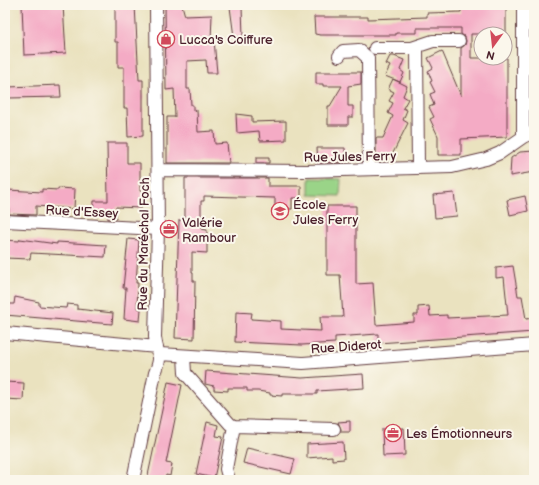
<svg xmlns="http://www.w3.org/2000/svg" width="539" height="485" font-family="'Balsamiq Sans',sans-serif">
<style>
.green{fill:#9ad488;stroke:#727a5a}
.building{fill:#f4abc5}
.lines{fill:none;stroke-linecap:round;stroke-linejoin:round}
.minor-casing{stroke:#623c41;stroke-width:14}
.minor{stroke:#fff;stroke-width:12}
.labels{text-anchor:middle;stroke-width:4;stroke-linejoin:round;paint-order:stroke}
.poi-label{font-size:13px;fill:#4a1f2b;stroke:#fbf7ec;text-anchor:start}
.street-label{font-size:13px;fill:#4a1f2b;stroke:#fbf7ec}
</style>
<rect width="100%" height="100%" fill="#fbf7ec"/>
<filter id="ink" filterUnits="userSpaceOnUse"><feTurbulence type="fractalNoise" baseFrequency=".025" numOctaves="2"/><feDisplacementMap in="SourceGraphic" scale="8" xChannelSelector="R" yChannelSelector="G"/><feConvolveMatrix kernelMatrix="1 2 1 2 8 2 1 2 1" color-interpolation-filters="sRGB"/></filter>
<filter id="wash" filterUnits="userSpaceOnUse"><feTurbulence type="fractalNoise" baseFrequency=".012" numOctaves="4" result="noise"/><feDisplacementMap in="SourceGraphic" scale="16" xChannelSelector="R" yChannelSelector="G"/><feGaussianBlur stdDeviation="0.9" result="paint"/><feColorMatrix in="noise" values="0 0 0 0 0 0 0 0 0 0 0 0 0 0 0 0 0 1.4 0 .05"/><feComposite in="paint" operator="in"/></filter>
<g filter="url(#wash)">
<rect width="100%" height="100%" fill="#eae2bf"/>
<!-- green -->
<path class="green" d="M309,178L341,179L340,196L309,195Z"/>
<g id="blocks">
<!-- building -->
<path class="building" d="M22,5H63L66,53L24,55Z
M115,5H135L139,80H143V136L128,137L127,108H124V67H118V42H115Z
M165,5H182L185,16L212,15L211,40H214L217,73H207L206,60L187,61V89H190L191,105H193V111L197,110L198,132L214,131L215,144L227,143L229,163H167V117H175L174,89L166,90Z
M461,5H506V34H471V58H507V137L461,139V155H438V136L430,119L434,117L429,107L434,105L430,94L435,92L430,82L432,81L428,71L433,68L428,58L442,51L461,96V48L465,45L466,41L465,37L461,34V28H417V33H396V35H320L315,34L314,17H368V19L427,17V13L461,12Z
M230,7H242L243,37H234Z
M390,56H394L404,60L400,70L404,73L400,82L385,76L390,66L386,64Z
M316,72H361V84L348,86V106H353V117H348V125H328V106H330L342,86H323V84H316Z
M393,79L407,86L403,96L408,99L403,108L407,110L403,120L408,123L392,155H376V138H383L393,116L388,113L393,103L389,101L394,92L388,89Z
M60,85L61,97L8,98V87Z
M236,114L252,116V122L286,121V140L260,141L259,131L237,133Z
M107,143H127V163H140V191L142,192L141,208L116,207V219H108V214H93L94,201H108Z
M317,148H345V162L318,163Z
M534,151V172L510,176L511,158L520,152Z
M256,158H269V163H256Z
M185,178H268V186H301V198H292V209H275V198L204,196V201H201V229L207,230V253L192,252V273H193V281H195L194,339L175,338L179,220H185Z
M58,188L75,189L74,209L36,206V215L9,214L8,190L42,192V189L58,190Z
M454,193L457,216L435,218L433,195Z
M525,196L528,211L510,215L507,200Z
M327,206H356V284L373,283L376,325L414,322V315H418V307L429,306L430,316L447,315V318L508,315L504,277L496,278V268L513,266L518,296H522L526,319L534,318V332L378,343V334L335,337V343L302,345L235,342L236,312L252,313L251,319L281,321V329L321,331L320,317H343L340,275H327Z
M20,239L57,244V242L106,245L105,257L31,253L30,259L5,258V240L19,241Z
M128,239L139,240L136,283H138L137,308L141,309L140,321L124,319L126,288H123Z
M15,297L39,302V306L66,308L67,304L77,305V309L113,313L112,324L5,315V304H14Z
M206,371L302,378L363,374L364,388L317,391V394H282V396L270,395V393L258,391H247V388H228V391L214,390V386L205,384Z
M5,382L24,383L23,400L5,399Z
M168,382L182,385L166,463L172,464L170,476L166,475L165,480H147Z
M350,421V432H341V429L338,422Z
M207,422L218,425L216,436L223,437L214,478L196,474Z
M404,428L405,455L383,456L382,429Z
M343,442L344,459L332,460V456L307,458V444Z
M247,448L295,459L291,474L243,463Z"/>
</g>
</g>
<g filter="url(#ink)">
<use href="#blocks" fill-opacity="0" stroke="#623c41" stroke-width="1"/>
<g class="lines">
<defs>
<path id="minor" d="M523,5V137
M417,47L418,168
M375,48H412L433,41H459
M339,56L343,51L359,50L368,58L369,169
M158,170L306,171L452,167L486,159L500,153L523,137L534,132
M5,221L158,229
M5,333L157,347
M160,354L303,363L534,345
M184,356L185,373L230,424L234,426L334,429
M228,476L226,469L234,426
M133,480L155,373C163,354 157,355 155,337L158,229L156,5"/>
</defs>
<!-- minor casing -->
<use href="#minor" class="minor-casing"/>
<!-- minor -->
<use href="#minor" class="minor"/>
</g>
</g>
<!-- icons -->
<defs>
<symbol id="shop-ring" viewBox="-11 -11 22 22"><circle r="9.5" fill="#fbf7ec" stroke="#d1495b" stroke-width="1.5"/><path d="M-5-2.5h2.3a2.7 3.5 0 0 1 5.4 0H5L5.5 6h-11ZM-1.5-2.5h3a1.5 2.3 0 0 0-3 0Z" fill="#d1495b"/></symbol>
<symbol id="school-ring" viewBox="-11 -11 22 22"><circle r="9.5" fill="#fbf7ec" stroke="#d1495b" stroke-width="1.5"/><path d="M0-5L7-2L0 1L-7-2ZM-4 1L0 2.5L4 1V4Q0 6-4 4Z" fill="#d1495b"/></symbol>
<symbol id="office-ring" viewBox="-11 -11 22 22"><circle r="9.5" fill="#fbf7ec" stroke="#d1495b" stroke-width="1.5"/><path d="M-6-3h4V-5.5h4V-3h4V5H-6ZM-1-4.5V-3h2v-1.5ZM-6 0V1H6V0Z" fill="#d1495b"/></symbol>
</defs>
<g fill-rule="evenodd">
<use href="#shop-ring" x="156" y="29" width="20" height="20"/>
<use href="#school-ring" x="270" y="201" width="20" height="20"/>
<use href="#office-ring" x="159" y="219" width="20" height="20"/>
<use href="#office-ring" x="383" y="423" width="20" height="20"/>
</g>
<g class="labels">
<!-- poi labels -->
<g class="poi-label">
<text x="179" y="44">Lucca's Coiffure</text>
<text x="293" y="209">École<tspan x="293" dy="15">Jules Ferry</tspan></text>
<text x="182" y="227">Valérie<tspan x="182" dy="15">Rambour</tspan></text>
<text x="406" y="438">Les Émotionneurs</text>
</g>
<!-- street labels -->
<g class="street-label">
<text transform="translate(350 156) rotate(-1)" y="5">Rue Jules Ferry</text>
<text transform="translate(82 211) rotate(3)" y="5">Rue d'Essey</text>
<text transform="translate(143 244) rotate(-89)" y="5">Rue du Maréchal Foch</text>
<text transform="translate(346 346) rotate(-4)" y="5">Rue Diderot</text>
</g>
</g>
<!-- margin -->
<rect width="539" height="485" fill="none" stroke="#fbf7ec" stroke-width="20"/>
<!-- north arrow -->
<g transform="translate(493 46) rotate(195)"><circle r="19" fill="#fbf7ec" stroke="#b4a19f"/>
<path d="M0-3L7 15L0 10L-7 15Z" fill="#d1495b"/>
<text y="-6" font-size="11" font-weight="bold" text-anchor="middle" fill="#4a1f2b">N</text>
</g>
</svg>
